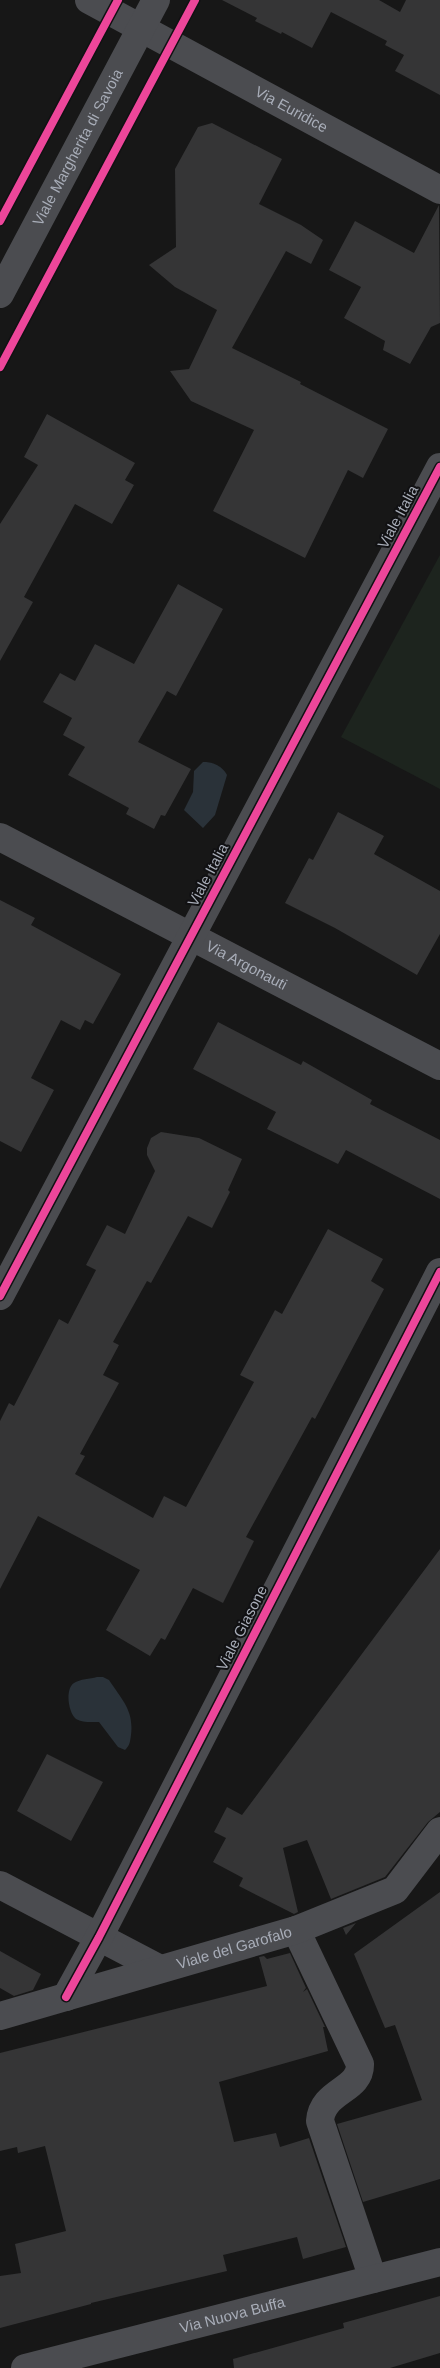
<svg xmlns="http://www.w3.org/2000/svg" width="440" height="2368" font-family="Helvetica,sans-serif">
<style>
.green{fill:#1d241e}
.water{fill:#2a3239}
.building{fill:#353536}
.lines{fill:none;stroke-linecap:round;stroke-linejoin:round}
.minor{stroke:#4b4c50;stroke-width:28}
.cycleway-casing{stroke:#111113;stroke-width:11}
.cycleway{stroke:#ed469a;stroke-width:8}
.labels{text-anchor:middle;stroke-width:4;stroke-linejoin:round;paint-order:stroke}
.street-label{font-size:15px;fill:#a8adb8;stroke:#111113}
</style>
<rect width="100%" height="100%" fill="#171717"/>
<!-- green -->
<path class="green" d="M440,555V789L341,737Z"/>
<!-- water -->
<path class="water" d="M203,762C214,762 222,766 227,775L215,815L203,828L184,810L193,792L194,771Z
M97,1677H103L109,1680C122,1700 134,1710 131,1735C130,1742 130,1745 125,1750L118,1747L99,1722C92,1722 82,1723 76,1719C68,1712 65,1689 74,1683C80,1679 90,1679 97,1677Z"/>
<!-- building -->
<path class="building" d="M222,0H379L400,12L406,0H440V95L395,71L404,55L385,45L387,41L331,12L312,48L282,32L281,34L255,21L257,18Z
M212,123L282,159L259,204L301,225L323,240L311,264L286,251L232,348L301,382L300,384L388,429L363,478L348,470L305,558L213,511L254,430L191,401L170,371L189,369L217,310L175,287L149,265L176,247L175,169L198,127Z
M439,205L440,323L431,327L410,364L383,350L385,341L344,318L361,287L329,270L355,221L414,253Z
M47,414L135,463L125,480L134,485L112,524L75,504L24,597L33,602L0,661V524L38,465L24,457Z
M178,584L223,609L176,696L167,691L138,742L191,769L165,816L161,815L154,829L126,814L129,808L68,775L85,747L63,735L72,718L43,702L60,673L75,681L95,644L134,664Z
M338,812L384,836L374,854L440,891V934L417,975L335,928L285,903L309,858L313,860Z
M0,900L35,918L31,925L121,974L93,1024L85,1020L80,1030L61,1020L31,1078L54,1090L21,1152L0,1141Z
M218,1022L301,1065L303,1061L372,1100L370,1104L440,1140V1199L346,1150L338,1164L267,1129L276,1112L193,1069Z
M161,1132L199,1138L242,1159L228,1190L230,1192L212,1228L188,1216L151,1283L147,1281L113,1342L119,1345L103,1375L119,1383L80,1454L85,1456L75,1474L153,1518L164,1496L186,1507L254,1382L240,1375L275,1310L282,1314L328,1229L383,1259L371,1281L384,1289L315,1419L312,1417L246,1537L254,1541L223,1603L193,1588L165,1640L161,1638L150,1656L106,1630L140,1570L38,1516L0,1589V1421L9,1403L14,1406L59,1319L68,1324L96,1270L86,1265L107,1225L125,1234L155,1171L147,1155V1148L151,1138Z
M440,1549V1812L428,1822L385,1877L331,1899L307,1840L283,1848L298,1912L294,1914L239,1886L243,1878L213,1862L226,1838L214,1832L227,1807L242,1815Z
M47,1754L103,1782L71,1841L17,1811Z
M440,1892V2179L363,2202L337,2124L422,2100L395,2025L385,2028L354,1954Z
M356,1923L346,1935L343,1928Z
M0,1951L41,1974L33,1990L14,1996L0,1988Z
M290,1953L306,1988L303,1992L307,1989L325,2027H323L328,2051L219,2082L234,2142L276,2133L280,2147L309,2138L346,2247L303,2259L297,2237L223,2255L227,2271L91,2303V2304L0,2328V2276L21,2273L15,2244L66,2231L45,2146L18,2153L17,2147L0,2151V2053L267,1986L259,1957L264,1956L267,1959Z
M440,2296V2353L390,2368H234L233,2359L344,2328L343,2323Z"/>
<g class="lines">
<!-- minor -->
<g class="minor">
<path id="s1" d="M89,0L440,190"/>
<path id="s2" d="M0,294L156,0"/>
<path id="s3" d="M0,837L440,1066"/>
<path d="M0,1296L440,467"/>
<path d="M0,1885L160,1969"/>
<path d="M296,1930L360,2064C361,2091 322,2090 320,2121L373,2279"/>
<path d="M66,1997L99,1937L440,1272"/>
<path id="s4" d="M0,2016L296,1930L395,1890L440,1831"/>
<path id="s5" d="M25,2368L440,2262"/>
</g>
<defs>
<path id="cycleway" d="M0,221L118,0
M0,367L195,0
M0,1296L440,467
M66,1997L99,1937L440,1272"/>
</defs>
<!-- cycleway casing -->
<use href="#cycleway" class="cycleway-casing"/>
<!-- cycleway -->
<use href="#cycleway" class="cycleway"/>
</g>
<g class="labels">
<!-- street labels -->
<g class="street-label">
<text dy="5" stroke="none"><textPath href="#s1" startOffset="230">Via Euridice</textPath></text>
<text dy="5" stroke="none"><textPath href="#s2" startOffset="166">Viale Margherita di Savoia</textPath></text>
<text transform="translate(398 517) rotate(-62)" y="5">Viale Italia</text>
<text transform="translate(208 875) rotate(-62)" y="5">Viale Italia</text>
<text dy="5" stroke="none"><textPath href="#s3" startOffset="278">Via Argonauti</textPath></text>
<text transform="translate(242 1628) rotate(-63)" y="5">Viale Giasone</text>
<text dy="5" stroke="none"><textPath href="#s4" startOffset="244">Viale del Garofalo</textPath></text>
<text dy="5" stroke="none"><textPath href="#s5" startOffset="214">Via Nuova Buffa</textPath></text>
</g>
</g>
</svg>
